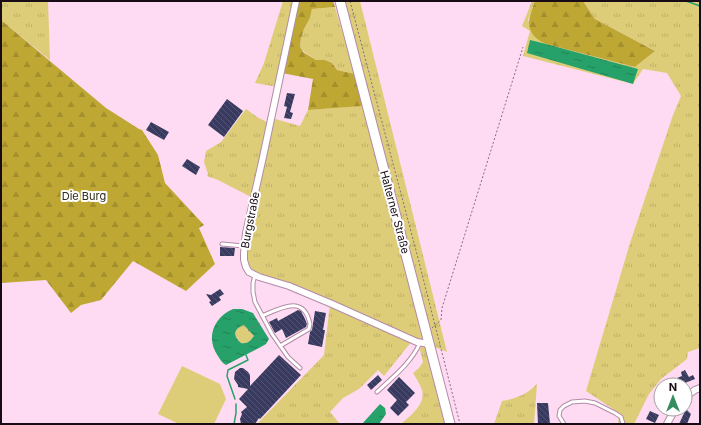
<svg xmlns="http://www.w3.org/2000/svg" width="701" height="425" font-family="Inter,sans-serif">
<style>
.grass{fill:url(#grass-tufts)}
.forest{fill:url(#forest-firs)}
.garden{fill:#decd78}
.water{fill:url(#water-ripples);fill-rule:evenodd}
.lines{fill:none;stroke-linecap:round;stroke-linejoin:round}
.stream{stroke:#27a16a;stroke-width:1.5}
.building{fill:url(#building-back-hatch)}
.service-casing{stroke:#b38ba6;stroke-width:5}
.minor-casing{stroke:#b38ba6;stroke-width:8}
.secondary-casing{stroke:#b38ba6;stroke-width:11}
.path{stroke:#856d7d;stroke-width:1;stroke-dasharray:2 2;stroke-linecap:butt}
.service{stroke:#fff;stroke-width:3}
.minor{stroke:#fff;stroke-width:6}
.secondary{stroke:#fff;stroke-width:9}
.labels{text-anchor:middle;stroke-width:4;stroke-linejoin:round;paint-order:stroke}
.park-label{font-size:11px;fill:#2e2a17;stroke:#fff}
.street-label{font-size:11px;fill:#190b15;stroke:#fff}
</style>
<defs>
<pattern id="grass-tufts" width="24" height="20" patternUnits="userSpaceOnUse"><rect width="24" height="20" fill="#decd78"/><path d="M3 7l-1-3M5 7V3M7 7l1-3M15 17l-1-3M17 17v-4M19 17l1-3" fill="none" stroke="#beaf67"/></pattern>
<pattern id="forest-firs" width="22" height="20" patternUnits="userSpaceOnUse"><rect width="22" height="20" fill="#bea833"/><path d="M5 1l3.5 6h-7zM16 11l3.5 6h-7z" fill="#a38f2c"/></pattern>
<pattern id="water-ripples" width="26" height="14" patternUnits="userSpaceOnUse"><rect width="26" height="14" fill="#27a16a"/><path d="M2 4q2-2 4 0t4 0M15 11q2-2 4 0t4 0" fill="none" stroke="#218156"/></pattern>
<pattern id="building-back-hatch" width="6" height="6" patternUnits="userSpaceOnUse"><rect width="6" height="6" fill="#383b5f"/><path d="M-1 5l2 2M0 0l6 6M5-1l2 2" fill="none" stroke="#525471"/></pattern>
</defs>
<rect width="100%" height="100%" fill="#fedbf2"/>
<!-- grass -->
<path class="grass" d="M1,1H48L50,60L1,20Z
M283,1H296L278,87L255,83L264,63Z
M345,1H360L447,352L259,276L247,266L245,252L272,118L300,126L308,110L371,105Z
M532,1H535L528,20L546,44L635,67L655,51L595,19L583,1H700V348L688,352L687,359L661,379L649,394L634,424H618L619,413L586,391L630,243L673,115L681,96L667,73L643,69L633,84L523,56L530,31L522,26Z
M335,7L355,74L337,70L332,63L325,60H316L303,51L300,46L301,38L304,29L310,18L312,9Z
M246,109L257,117L269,123L253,198L218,180L207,176L208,174L204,162L206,151L221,142Z
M330,304L412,341L384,376L378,370L359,389L343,398L330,412L340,424H257L324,355Z
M244,324L254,336C250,341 248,344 241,343C233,336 234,329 244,324Z
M421,345L430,349L445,424H401C410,416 426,404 422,390C420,384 416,378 413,373L419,368L423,362L420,350Z
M537,384L534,424H494L502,401C517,398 526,395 537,384Z"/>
<!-- forest -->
<path class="forest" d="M297,1H333L335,7L312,9L310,18L304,29L301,38L300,46L303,52L316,60H325L332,63L337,70L355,74L362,106L308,110L313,79L282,73Z
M535,1H583L595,19L655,51L635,67L546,44C542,42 538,40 535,37C524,26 531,13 535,1Z
M1,20L106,108L139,129L142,130L158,155L165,183L204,225L199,228L215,264L186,291L133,261L101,300L81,305L71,313L46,280L1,283Z"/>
<!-- garden -->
<path class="garden" d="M182,366L220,384L226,399L214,424H179L158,414Z"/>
<!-- water -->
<path class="water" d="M530,40L546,44L638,69L633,84L527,53Z
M233,309H242L253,313L269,339L266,344L259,348L226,365C222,363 220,359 218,356C205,338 214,317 233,309ZM244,325L254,336C250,341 248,344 241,343C233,336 233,329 244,325Z
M380,404L385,408L386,414L379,424H362Z"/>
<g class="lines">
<!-- stream -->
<path class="stream" d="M686,1L700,6
M235,399L227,376L228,370L248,360L246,355
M234,424L236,413V404"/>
</g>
<!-- building -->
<path class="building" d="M287,93L295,94L290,112L293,113L291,119L284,118L287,107L284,106Z
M227,99L243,111L224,137L208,125Z
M151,122L169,132L164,140L146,130Z
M187,159L200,167L196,175L182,166Z
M220,247L235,248L234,256H220Z
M220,289L224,294L219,297L221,300L212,306L209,302L211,301L206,294L211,295Z
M298,310L301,311L305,319L307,324L306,327L286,338L282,329L275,333L269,322L277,318L278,321Z
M315,311L326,313L323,330H325L322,347L308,344L310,332L312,330Z
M279,355L301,375L260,419L259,418L255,424H241L240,419L242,414L241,412L247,407L239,399L248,389L238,387V385L234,379L235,372L240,368H243L248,372L250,375V386Z
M685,370L689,377L693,375L695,379L680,385L677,378L682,376L681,372Z
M378,375L382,380L371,390L367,385Z
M399,377L415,393L406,402L409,405L398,416L390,408L397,400L387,390Z
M537,403H548L550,424H538Z
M686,409L691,414L687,424H679Z
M650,411L659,415L655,423L646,419Z"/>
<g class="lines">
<defs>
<path id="service" d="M222,244L244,246
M255,275L253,283V292L255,302L272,334L288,357L300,368
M262,316C281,308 304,294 310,324L309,329L280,346
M377,392C393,377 411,363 420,343
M564,424L559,416L560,410L564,406L572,402L585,401L595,403L615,413L621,417L623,424"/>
<path id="minor" d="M296,1L263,157L246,233L244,253V260L246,267L249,272L259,277L289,286L332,304L417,342L430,344
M685,397L695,390L700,388
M667,424L675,409"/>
<path id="secondary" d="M340,1L450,424"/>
</defs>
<!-- service casing -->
<use href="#service" class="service-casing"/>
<!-- minor casing -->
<use href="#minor" class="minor-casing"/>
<!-- secondary casing -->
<use href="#secondary" class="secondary-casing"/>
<!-- path -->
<path class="path" d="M350,1L418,258L460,424
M432,328L441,320L442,308L523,47
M248,331L260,323"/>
<!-- service -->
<use href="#service" class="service"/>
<!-- minor -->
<use href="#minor" class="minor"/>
<!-- secondary -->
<use href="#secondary" class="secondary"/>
</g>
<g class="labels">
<!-- park labels -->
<g class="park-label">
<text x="84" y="200">Die Burg</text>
</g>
<!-- street labels -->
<g class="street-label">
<text transform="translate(395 212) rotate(75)" y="4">Halterner Straße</text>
<text transform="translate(250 220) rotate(-79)" y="4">Burgstraße</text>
</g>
</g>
<!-- border -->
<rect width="701" height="425" fill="none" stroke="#190b15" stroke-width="4"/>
<!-- north arrow -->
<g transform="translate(673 397)"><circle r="19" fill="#ffffff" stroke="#a39da1"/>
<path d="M0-3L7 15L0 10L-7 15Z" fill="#358c60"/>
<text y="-6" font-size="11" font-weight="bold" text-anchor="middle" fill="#190b15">N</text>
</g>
</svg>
